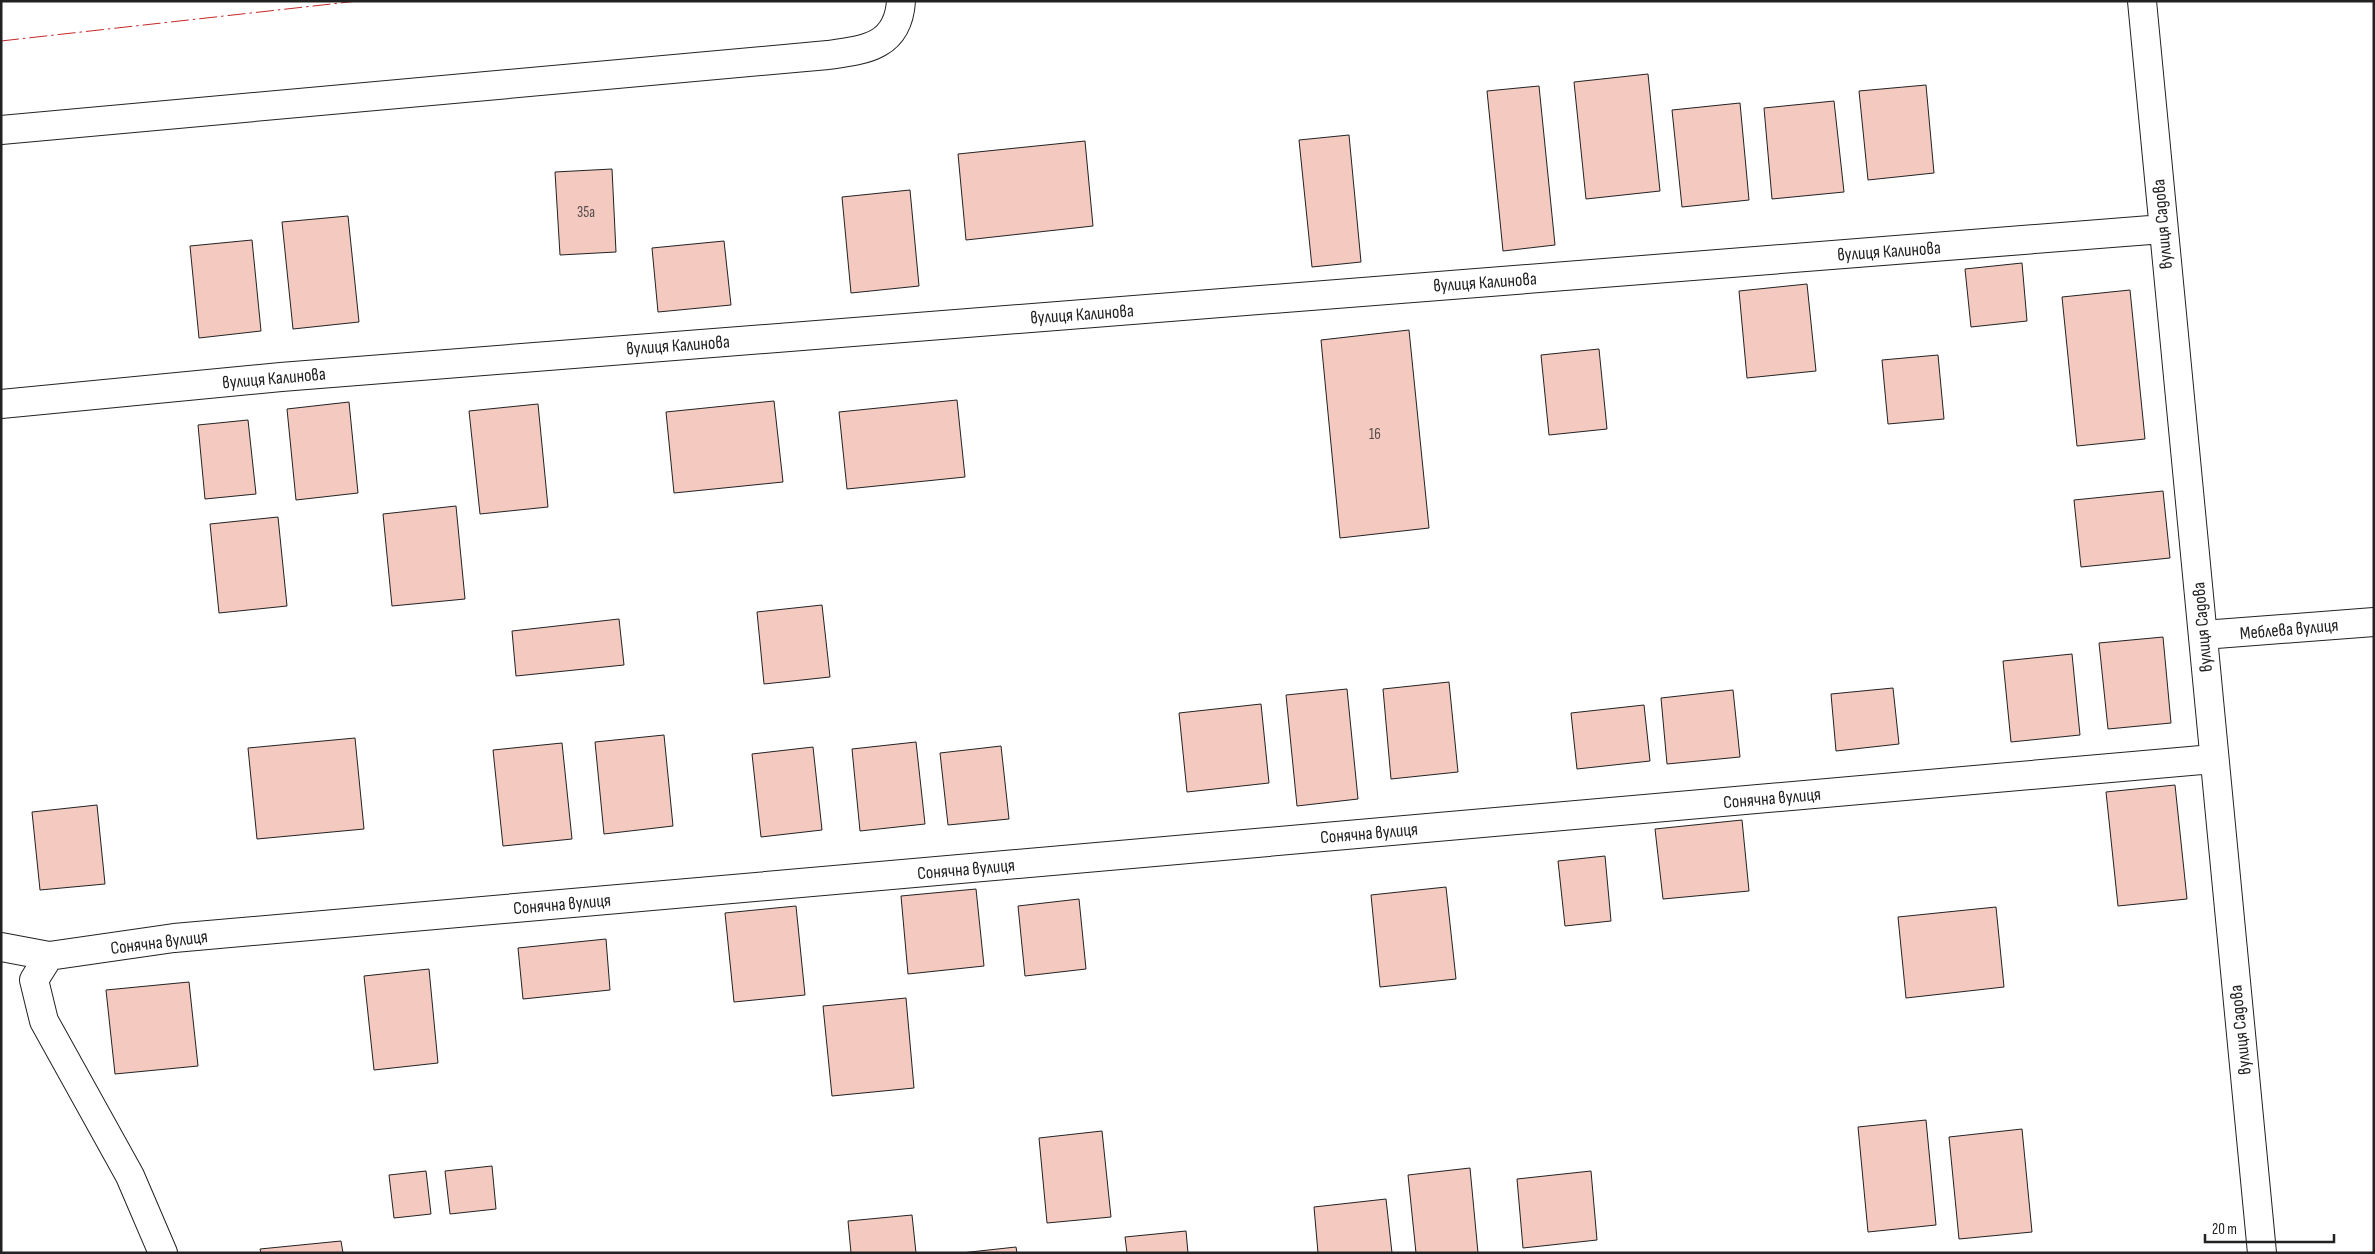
<svg xmlns="http://www.w3.org/2000/svg" width="2375" height="1254" font-family="'Sofia Sans Condensed',sans-serif">
<style>
.building{fill:#f3c9c0;stroke:#222}
.lines{fill:none;stroke-linecap:round;stroke-linejoin:round}
.street-casing{stroke:#222;stroke-width:30}
.street{stroke:#fff;stroke-width:28}
.power{stroke:#c62828;stroke-width:1;stroke-dasharray:18 4 2.5 4;stroke-linecap:butt}
.labels{text-anchor:middle;stroke-width:4;stroke-linejoin:round;paint-order:stroke}
.number-label{font-size:15px;fill:#564c4a}
.street-label{font-size:18px;fill:#222;stroke:#fff}
</style>
<rect width="100%" height="100%" fill="#fff"/>
<!-- building -->
<path class="building" d="M1648,74L1660,191L1586,199L1574,82Z
M1926,85L1934,173L1868,180L1859,91Z
M1539,86L1555,245L1503,251L1487,91Z
M1834,101L1844,192L1772,199L1764,108Z
M1740,103L1749,200L1682,207L1672,110Z
M1349,135L1361,262L1312,267L1299,140Z
M1085,141L1093,226L966,240L958,154Z
M612,169L616,252L560,255L555,172Z
M910,190L919,286L851,293L842,197Z
M348,216L359,322L293,329L282,222Z
M252,240L261,331L199,338L190,246Z
M724,241L731,305L658,312L652,248Z
M2022,263L2027,321L1971,327L1965,269Z
M1807,284L1816,371L1747,378L1739,291Z
M2130,290L2145,439L2077,446L2062,297Z
M1409,330L1429,528L1340,538L1321,340Z
M1599,349L1607,429L1549,435L1541,355Z
M1938,355L1944,419L1888,424L1882,360Z
M957,400L965,477L847,489L839,412Z
M774,401L783,482L674,493L666,412Z
M349,402L358,493L296,500L287,409Z
M538,404L548,507L480,514L469,411Z
M248,420L256,494L205,499L198,425Z
M2163,491L2170,558L2081,567L2074,500Z
M456,506L465,599L392,606L383,514Z
M278,517L287,606L219,613L210,524Z
M822,605L830,677L764,684L757,612Z
M619,619L624,665L516,676L512,631Z
M2163,637L2171,723L2108,729L2099,643Z
M2072,654L2080,735L2011,742L2003,661Z
M1449,682L1458,772L1391,779L1383,689Z
M1893,688L1899,744L1836,751L1831,694Z
M1347,689L1358,799L1297,806L1286,695Z
M1733,690L1740,757L1667,764L1661,698Z
M1261,704L1269,783L1187,792L1179,713Z
M1644,705L1650,761L1577,769L1571,713Z
M664,735L673,826L604,834L595,742Z
M355,738L364,829L257,839L248,748Z
M916,742L925,824L860,831L852,749Z
M562,743L572,839L503,846L493,750Z
M1001,746L1009,819L948,825L940,753Z
M813,747L822,830L761,837L752,754Z
M2175,785L2187,899L2118,906L2106,792Z
M97,805L105,884L40,890L32,812Z
M1742,820L1749,891L1663,899L1655,829Z
M1605,856L1611,921L1565,926L1558,861Z
M1446,887L1456,979L1380,987L1371,895Z
M976,889L984,966L908,974L901,896Z
M1079,899L1086,969L1025,976L1018,906Z
M796,906L805,995L734,1002L725,913Z
M1996,907L2004,987L1906,998L1898,917Z
M606,939L610,990L523,999L518,948Z
M429,969L438,1063L374,1070L364,976Z
M189,982L198,1066L115,1074L106,990Z
M906,998L914,1088L832,1096L823,1006Z
M1926,1120L1936,1225L1868,1232L1858,1127Z
M2022,1129L2032,1232L1959,1239L1949,1137Z
M1102,1131L1111,1217L1047,1223L1039,1138Z
M492,1166L496,1209L450,1214L445,1171Z
M1470,1168L1478,1253H1416L1408,1175Z
M426,1171L431,1214L394,1218L389,1175Z
M1591,1171L1597,1240L1523,1248L1517,1179Z
M1386,1199L1392,1253H1318L1314,1207Z
M912,1215L916,1253H851L848,1221Z
M1186,1231L1188,1253H1127L1125,1237Z
M341,1241L343,1253H261L260,1249Z
M1016,1247L1017,1253H961Z"/>
<g class="lines">
<defs>
<path id="street" d="M2142,1L2262,1253
M1,130L828,55C865,50 898,47 901,1
M1,404L281,377L2163,229
M2203,635L2374,622
M1,947L49,956
M163,1253L130,1176L44,1021L34,980L49,956L174,938L2213,759"/>
</defs>
<!-- street casing -->
<use href="#street" class="street-casing"/>
<!-- street -->
<use href="#street" class="street"/>
<!-- power -->
<path class="power" d="M1,41L358,1"/>
</g>
<g class="labels">
<!-- number labels -->
<g class="number-label">
<text x="586" y="217">35а</text>
<text x="1375" y="439">16</text>
</g>
<!-- street labels -->
<g class="street-label">
<text transform="translate(2162 224) rotate(-95)" y="6">вулиця Садова</text>
<text transform="translate(1889 251) rotate(-4)" y="6">вулиця Калинова</text>
<text transform="translate(1485 282) rotate(-4)" y="6">вулиця Калинова</text>
<text transform="translate(1082 314) rotate(-4)" y="6">вулиця Калинова</text>
<text transform="translate(678 345) rotate(-4)" y="6">вулиця Калинова</text>
<text transform="translate(274 378) rotate(-5)" y="6">вулиця Калинова</text>
<text transform="translate(2202 627) rotate(-95)" y="6">вулиця Садова</text>
<text transform="translate(2289 629) rotate(-5)" y="6">Меблева вулиця</text>
<text transform="translate(1772 798) rotate(-5)" y="6">Сонячна вулиця</text>
<text transform="translate(1369 833) rotate(-5)" y="6">Сонячна вулиця</text>
<text transform="translate(966 869) rotate(-5)" y="6">Сонячна вулиця</text>
<text transform="translate(562 904) rotate(-5)" y="6">Сонячна вулиця</text>
<text transform="translate(159 942) rotate(-7)" y="6">Сонячна вулиця</text>
<text transform="translate(2240 1030) rotate(-96)" y="6">вулиця Садова</text>
</g>
</g>
<!-- border -->
<rect width="2375" height="1254" fill="none" stroke="#222222" stroke-width="5"/>
<!-- scale -->
<path d="M2205 1234v8h129v-8" fill="none" stroke="#222222" stroke-width="2.5"/>
<text x="2212" y="1234" font-size="15" fill="#222222" stroke="#ffffff" stroke-width="4" paint-order="stroke">20 m</text>
</svg>
